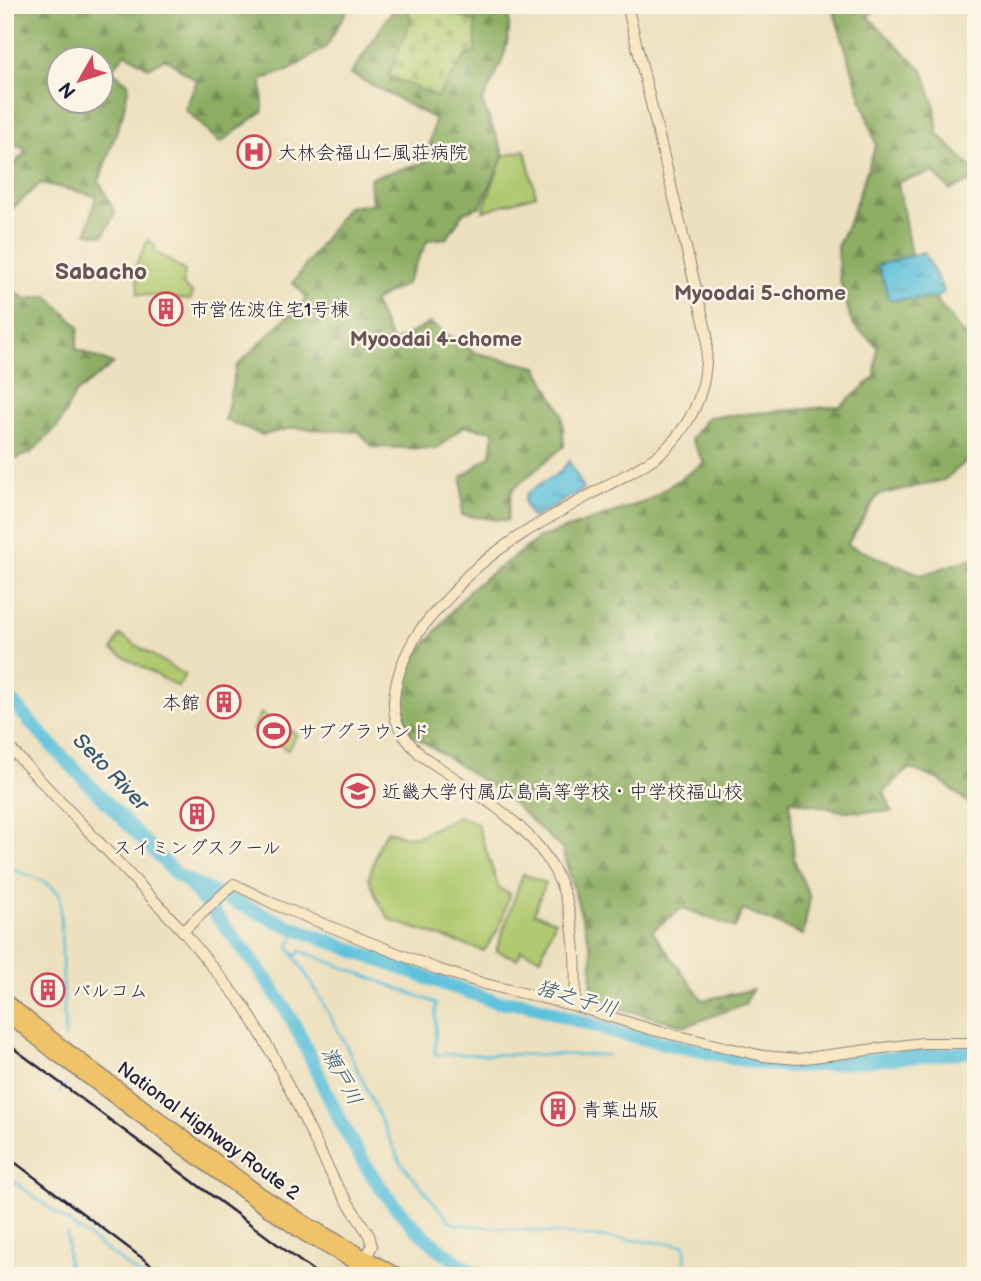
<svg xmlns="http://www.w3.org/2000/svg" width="981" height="1281" font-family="'Balsamiq Sans','Klee One',sans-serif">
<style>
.green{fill:#b0c96f;stroke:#697655;stroke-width:2}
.forest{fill:url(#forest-firs);stroke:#57684e;stroke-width:2;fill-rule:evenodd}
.cemetery{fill:url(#cemetery-stones);stroke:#697655;stroke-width:2}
.water{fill:url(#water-ripples);stroke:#40728b;stroke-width:2}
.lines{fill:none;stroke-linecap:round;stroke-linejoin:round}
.stream{stroke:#5dc1db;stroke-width:2.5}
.river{stroke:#5dc1db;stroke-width:14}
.secondary-casing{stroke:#88817c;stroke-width:12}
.highway-casing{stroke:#88817c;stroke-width:15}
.secondary{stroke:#f9e7c3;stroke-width:10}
.highway{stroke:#f0c369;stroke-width:12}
.rail{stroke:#22223b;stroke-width:2.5}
.labels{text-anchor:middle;stroke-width:5;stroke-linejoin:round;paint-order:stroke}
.poi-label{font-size:19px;fill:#22223b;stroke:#fcf5e5;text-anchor:start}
.street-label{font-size:19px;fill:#22223b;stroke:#fcf5e5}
.neighbourhood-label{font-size:21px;font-weight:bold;fill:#675558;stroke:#fcf5e5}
.water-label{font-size:21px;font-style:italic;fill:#375a73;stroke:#fcf5e5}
.quarter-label{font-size:23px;font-weight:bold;fill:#675558;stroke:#fcf5e5}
</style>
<defs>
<pattern id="forest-firs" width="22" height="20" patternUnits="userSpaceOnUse" patternTransform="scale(1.75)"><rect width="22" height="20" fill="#8cad62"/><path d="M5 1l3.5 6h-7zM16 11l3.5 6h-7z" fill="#728c52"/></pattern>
<pattern id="cemetery-stones" width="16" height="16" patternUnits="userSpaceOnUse" patternTransform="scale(1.75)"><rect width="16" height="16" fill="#b0c96f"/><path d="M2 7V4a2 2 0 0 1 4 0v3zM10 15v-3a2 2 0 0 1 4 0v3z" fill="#97ac61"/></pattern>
<pattern id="water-ripples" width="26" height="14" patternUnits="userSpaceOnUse" patternTransform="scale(1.75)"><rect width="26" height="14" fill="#5dc1db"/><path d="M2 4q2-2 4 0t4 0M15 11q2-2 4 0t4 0" fill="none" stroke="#4c9cb3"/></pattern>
</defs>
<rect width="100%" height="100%" fill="#fcf5e5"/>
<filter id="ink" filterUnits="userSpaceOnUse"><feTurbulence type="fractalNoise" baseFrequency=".0143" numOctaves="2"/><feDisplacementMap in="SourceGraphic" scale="14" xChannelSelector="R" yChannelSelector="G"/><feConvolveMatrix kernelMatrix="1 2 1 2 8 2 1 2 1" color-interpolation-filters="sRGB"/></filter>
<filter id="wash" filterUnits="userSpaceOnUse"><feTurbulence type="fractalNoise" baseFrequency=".00686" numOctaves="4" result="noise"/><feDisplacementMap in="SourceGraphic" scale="28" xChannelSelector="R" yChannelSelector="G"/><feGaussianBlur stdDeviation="1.57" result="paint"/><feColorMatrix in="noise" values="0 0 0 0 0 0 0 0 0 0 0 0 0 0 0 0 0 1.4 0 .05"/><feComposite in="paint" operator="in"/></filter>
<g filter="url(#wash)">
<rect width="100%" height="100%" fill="#ede0be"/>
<!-- green -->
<path class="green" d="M525,150L536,195L483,211L503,156Z
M148,240L155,245V251L185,271L183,285L193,294L190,300L138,294L136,265Z
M120,635L185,675L178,687L112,650Z
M261,713L297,734L288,750L252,729Z
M458,816L477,823L499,889L510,893L499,928L484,951L390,920L378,901L369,878L380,842L388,830L404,837L418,836Z
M523,874L545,883L534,913L555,921L541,958L521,950L518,959L496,951Z"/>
<!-- forest -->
<path class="forest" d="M20,5H350L326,47L290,70L262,79L263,111L220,143L185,109L197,81L165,58L149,68L126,53L111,70L129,84L123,113L99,181L115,213L104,235L87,233L96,196L41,183L5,215V173L26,152L19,145L5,151V32ZM60,60H102V102H60Z
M396,5H507C515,44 499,68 482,102L504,155L481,206L464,212L447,238L428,240L406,284L373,301L393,343L430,323L476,353L537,367L562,413L564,446L512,490L507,521L462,515V477L491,455L494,431L464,426L436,449L373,447L359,432L293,428L262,435L225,420L236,367L307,297L293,283L347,207L372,204L370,178L426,162L435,119L351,74Z
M811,5H886L867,16L923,70L935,107L938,134L976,172V179L950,190L933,172L898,182L911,256L878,265L890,300L935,298L965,337L976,309V453L944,480L878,495L847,545L922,575L976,557V809L940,780L909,768L884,792L892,812L842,811L790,800L794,860L810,898L803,935L743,910L735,928L683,908L652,931L703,1000L752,990L745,1004L686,1026L591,1001L592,952L562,849L504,795L410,733L399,698L410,664L469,590L539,538L647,501L704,463L691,439L708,417L841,406L875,377L877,346L852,324L839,276L837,247L850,219L876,145L833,9H811Z
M5,286L27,299L48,296L79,327L76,349L113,364L75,394L59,425L31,453L5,463Z"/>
<!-- cemetery -->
<path class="cemetery" d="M406,5H422L475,21L476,52L466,56L437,97L389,76L411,19Z"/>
<!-- water -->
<path class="water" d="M924,252L944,292L935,298L890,300L878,265Z
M569,461L584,489L533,518C527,510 521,503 527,493L560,472Z"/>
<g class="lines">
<!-- stream -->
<path class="stream" d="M5,867C23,874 49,879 60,895L65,1038
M297,929L289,947L317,992L346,1045L401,1163L450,1221L455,1224L685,1245L686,1276
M295,956L301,951L436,1003L435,1054L608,1055
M60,1092L66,1084
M5,1175L141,1276
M67,1234L68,1276"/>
<!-- river -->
<path class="river" d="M5,694L57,751L177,875L186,880C223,924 260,966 289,1015C312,1055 327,1099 350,1139C384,1200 419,1240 479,1276
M186,880L286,925L430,979L497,1002L524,1003L617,1033L753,1062L792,1067L976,1051"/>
</g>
</g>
<g filter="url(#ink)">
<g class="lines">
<defs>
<path id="secondary" d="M5,743L183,931L245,1007L274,1057L336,1184L369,1235L372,1246L364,1262
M183,931L234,884L276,905L437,969L485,984L575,1006L653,1030L763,1056L798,1059L922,1043H976
M575,1006C582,856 536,833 422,756C392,728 388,708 400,670C413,634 425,623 450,596C456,590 461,582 467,576C508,538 558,513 606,486C632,471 661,459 679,434C704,401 707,374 707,334L627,5"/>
<path id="highway" d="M5,1000L62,1046L261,1194L311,1226L399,1276
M5,1013L57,1055L257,1202L305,1235L378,1276"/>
</defs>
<!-- secondary casing -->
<use href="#secondary" class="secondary-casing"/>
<!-- highway casing -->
<use href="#highway" class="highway-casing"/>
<!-- secondary -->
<use href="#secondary" class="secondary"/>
<!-- highway -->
<use href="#highway" class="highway"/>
<!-- rail -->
<path class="rail" d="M5,1042L320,1276
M5,1155L166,1276"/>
</g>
</g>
<!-- icons -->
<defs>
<symbol id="hospital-ring" viewBox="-11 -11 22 22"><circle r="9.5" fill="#fcf5e5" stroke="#d1495b" stroke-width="1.5"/><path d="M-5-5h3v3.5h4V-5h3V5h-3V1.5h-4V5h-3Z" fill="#d1495b"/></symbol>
<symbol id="building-ring" viewBox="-11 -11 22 22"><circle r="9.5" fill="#fcf5e5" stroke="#d1495b" stroke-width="1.5"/><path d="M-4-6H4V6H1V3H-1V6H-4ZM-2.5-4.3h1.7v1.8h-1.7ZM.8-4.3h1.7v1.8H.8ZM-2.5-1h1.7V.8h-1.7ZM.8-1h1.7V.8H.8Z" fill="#d1495b"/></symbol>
<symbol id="stadium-ring" viewBox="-11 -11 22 22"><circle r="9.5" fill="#fcf5e5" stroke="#d1495b" stroke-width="1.5"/><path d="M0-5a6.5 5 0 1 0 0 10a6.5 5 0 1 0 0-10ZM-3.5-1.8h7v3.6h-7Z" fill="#d1495b"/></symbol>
<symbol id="school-ring" viewBox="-11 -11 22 22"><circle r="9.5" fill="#fcf5e5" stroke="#d1495b" stroke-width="1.5"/><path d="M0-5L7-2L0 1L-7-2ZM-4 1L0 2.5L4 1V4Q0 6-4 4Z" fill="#d1495b"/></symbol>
</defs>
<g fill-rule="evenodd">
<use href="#hospital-ring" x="235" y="133" width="38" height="38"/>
<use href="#building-ring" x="147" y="290" width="38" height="38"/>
<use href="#building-ring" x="205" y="683" width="38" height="38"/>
<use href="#stadium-ring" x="255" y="712" width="38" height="38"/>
<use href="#school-ring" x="339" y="772" width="38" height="38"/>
<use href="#building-ring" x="178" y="795" width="38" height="38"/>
<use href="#building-ring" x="29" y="971" width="38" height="38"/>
<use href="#building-ring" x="539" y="1090" width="38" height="38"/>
</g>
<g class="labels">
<!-- poi labels -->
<g class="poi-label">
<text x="278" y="159">大林会福山仁風荘病院</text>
<text x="190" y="316">市営佐波住宅1号棟</text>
<text x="200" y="709" text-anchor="end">本館</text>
<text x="298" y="738">サブグラウンド</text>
<text x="382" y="798">近畿大学付属広島高等学校・中学校福山校</text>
<text x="197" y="854" text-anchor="middle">スイミングスクール</text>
<text x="72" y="997">バルコム</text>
<text x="582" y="1116">青葉出版</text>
</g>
<!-- street labels -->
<g class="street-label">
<text transform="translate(209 1130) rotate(36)" y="7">National Highway Route 2</text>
</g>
<!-- neighbourhood labels -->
<g class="neighbourhood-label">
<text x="760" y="300">Myoodai 5-chome</text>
<text x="436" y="346">Myoodai 4-chome</text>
</g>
<!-- water labels -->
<g class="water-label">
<text transform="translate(111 772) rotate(46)" y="7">Seto River</text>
<text transform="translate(577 998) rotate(17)" y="7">猪之子川</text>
<text transform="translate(342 1076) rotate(62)" y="7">瀬戸川</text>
</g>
<!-- quarter labels -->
<g class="quarter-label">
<text x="101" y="279">Sabacho</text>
</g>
</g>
<!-- margin -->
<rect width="981" height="1281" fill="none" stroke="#fcf5e5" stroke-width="28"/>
<!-- north arrow -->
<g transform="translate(80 80) rotate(231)"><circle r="33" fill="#fcf5e5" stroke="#a5a1a1" stroke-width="2"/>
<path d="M0-5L12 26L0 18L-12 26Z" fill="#d1495b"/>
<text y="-10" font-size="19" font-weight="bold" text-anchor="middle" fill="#22223b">N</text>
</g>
</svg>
